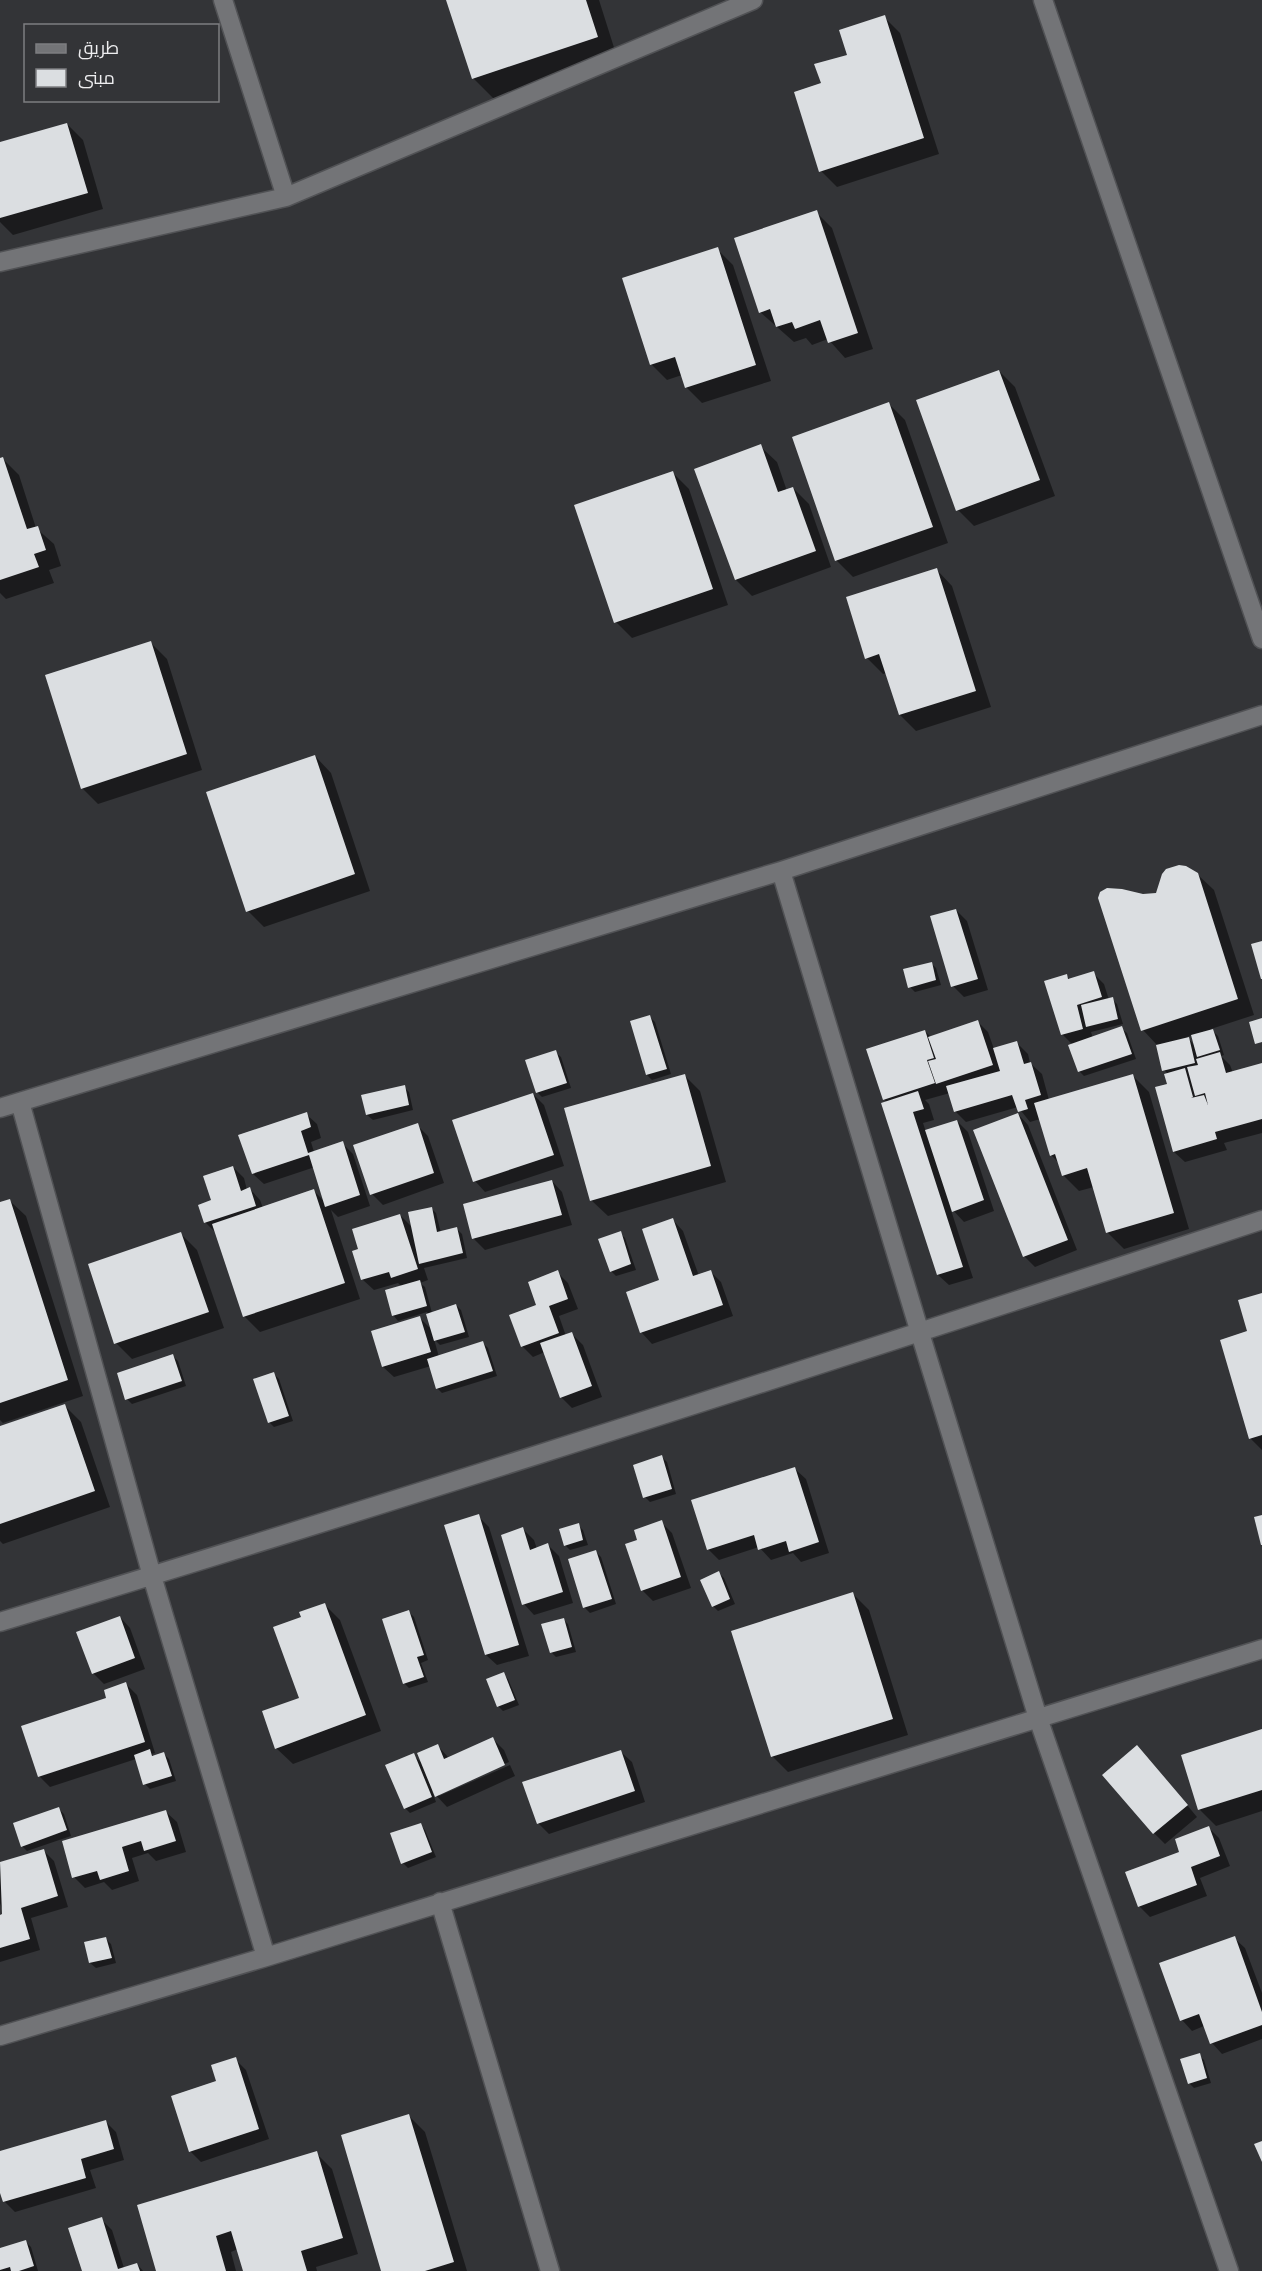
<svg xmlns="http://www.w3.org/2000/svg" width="1262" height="2271" font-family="Manrope,Cairo,sans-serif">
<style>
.shadow{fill:#0007;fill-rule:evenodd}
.building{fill:#dbdee1}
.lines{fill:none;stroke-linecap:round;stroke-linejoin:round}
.street-casing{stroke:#515255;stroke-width:21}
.street{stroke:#737477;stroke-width:18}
</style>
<rect width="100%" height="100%" fill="#333437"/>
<!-- shadow -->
<path class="shadow" d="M448,0H599L617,57L494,99L473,78Z
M884,17L900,33L939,154L837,187L821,171L823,84Z
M67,124L83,140L103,209L13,235L0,222V144Z
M816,212L832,228L873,349L845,358L828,339L812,345L806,338L794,342L760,312Z
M717,249L733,265L771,381L702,403L686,387L682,375L667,380L651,364Z
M999,371L1015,387L1055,496L974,526L958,510Z
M889,404L905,420L948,543L853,577L837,561L794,438Z
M760,446L777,462L787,491L793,488L809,504L831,567L752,596L736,580Z
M3,459L19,475L36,528L54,544L61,566L49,570L54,583L6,599L0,593V460Z
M673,473L689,489L728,605L632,638L616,622Z
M936,569L952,586L991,707L916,731L900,715L887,673L883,674L867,658Z
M151,643L167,659L202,770L98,804L82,788Z
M315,756L331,773L370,891L264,927L248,911Z
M1197,874L1214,890L1254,1015L1211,1029L1218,1036L1224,1055L1221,1056L1230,1065L1233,1073L1262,1065V1133L1224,1143L1227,1150L1185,1162L1174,1152L1168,1074L1164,1070L1157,1045L1143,1030V895L1157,894ZM1192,1035L1195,1046L1187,1037Z
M956,910L967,921L988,990L964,997L953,986Z
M931,963L936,968L941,985L915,992L910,987Z
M1093,973L1104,984L1109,1000L1112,999L1117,1004L1123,1024L1091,1032L1093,1038L1121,1028L1127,1033L1136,1059L1084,1076L1079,1071L1073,1045L1062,1034L1066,976L1071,980Z
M650,1017L655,1022L671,1074L652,1080L647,1075Z
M977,1021L988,1032L994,1049L1017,1043L1028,1054L1030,1063L1042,1074L1049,1100L1132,1075L1149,1092L1189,1229L1124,1249L1108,1233L1094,1187L1079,1191L1063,1175L1060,1164L1051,1155L1040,1119L1030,1122L1018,1107L966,1122L955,1111L950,1093L925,1100L929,1104L934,1120L923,1123L926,1132L957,1121L968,1132L994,1211L964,1222L950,1207L973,1278L949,1285L938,1275L887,1103L884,1099L925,1031L931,1037Z
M555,1052L561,1057L571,1088L542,1097L537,1092Z
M684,1075L700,1091L726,1182L608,1216L591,1200Z
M404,1087L409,1092L413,1110L373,1120L367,1115Z
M533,1094L544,1105L564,1166L485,1192L475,1181Z
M306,1114L317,1124L321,1138L311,1142L314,1152L342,1143L353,1154L370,1206L338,1217L331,1210L360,1299L260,1332L244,1316L217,1234L205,1222L213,1201L233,1167L244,1178L247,1190L250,1189L260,1200L263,1208L314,1191L326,1203L315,1167L264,1184L253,1174Z
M1018,1114L1028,1125L1077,1250L1035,1267L1024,1256Z
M417,1125L428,1136L444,1183L383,1205L372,1194Z
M552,1181L562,1192L572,1225L485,1250L474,1239L465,1205Z
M9,1200L26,1216L83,1396L3,1423L0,1420V1203Z
M431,1208L436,1213L441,1233L457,1229L462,1234L467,1258L424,1268L428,1280L420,1283L425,1287L432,1313L456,1305L461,1310L469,1337L440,1345L434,1339L439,1357L483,1343L488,1348L497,1376L442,1393L437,1388L431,1366L394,1377L383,1367L419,1317L432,1330L427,1312L398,1321L393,1315L402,1287L398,1283L374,1290L363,1280L354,1252L359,1250L400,1215L413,1228Z
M673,1220L683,1231L699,1276L710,1271L721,1282L733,1316L652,1344L642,1333L628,1293L661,1281Z
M620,1233L625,1238L636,1270L616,1276L611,1271Z
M181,1234L197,1250L224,1328L132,1359L116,1343Z
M557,1272L568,1283L578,1309L559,1316L566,1336L572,1334L583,1345L602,1397L572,1408L561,1397L545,1352L533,1357L522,1346L538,1306Z
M1262,1294V1450L1250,1438L1249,1332Z
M173,1356L178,1361L186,1386L132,1404L127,1399Z
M274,1374L279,1379L293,1421L274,1427L269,1422Z
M65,1406L81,1422L110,1507L3,1544L0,1541V1428Z
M662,1457L667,1462L676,1494L650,1502L645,1497Z
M795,1469L806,1479L829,1553L801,1562L793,1553L771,1560L759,1547L719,1560L708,1549Z
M478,1516L489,1527L529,1656L497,1665L486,1655Z
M661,1522L672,1533L691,1588L653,1601L642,1590L639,1541Z
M578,1525L583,1530L588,1545L570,1550L565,1545Z
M523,1529L534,1540L537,1549L548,1545L559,1556L573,1603L534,1615L524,1604Z
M596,1552L601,1557L616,1604L590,1613L585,1608L569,1560Z
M719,1573L724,1578L735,1604L718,1611L713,1606Z
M853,1594L869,1610L908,1735L788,1772L772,1756Z
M324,1604L340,1620L381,1731L293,1764L276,1748L301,1699L302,1618Z
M409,1612L414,1617L428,1660L421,1663L428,1682L409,1688L404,1683Z
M120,1617L130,1628L145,1669L104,1684L93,1673Z
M563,1619L568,1624L576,1652L556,1657L551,1652Z
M503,1674L508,1679L519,1705L503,1711L498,1706Z
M126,1684L137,1695L155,1753L152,1754L155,1757L164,1754L169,1759L176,1781L150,1789L145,1784L136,1759L50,1787L39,1776L107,1699Z
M1262,1730V1811L1216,1826L1200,1810L1182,1756Z
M493,1739L504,1750L509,1762L439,1793V1796L510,1765L515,1776L447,1807L432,1791L436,1802L410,1813L405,1808L413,1755L423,1764L438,1746L448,1757Z
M621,1752L632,1762L645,1802L549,1834L538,1823Z
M1148,1758L1197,1817L1165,1844L1154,1833Z
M59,1809L64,1814L71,1836L27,1851L22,1846Z
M166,1812L177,1822L186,1852L156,1861L148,1853L132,1858L139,1881L112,1890L104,1882L85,1888L74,1877Z
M420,1824L425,1830L436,1857L408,1868L403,1863Z
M1208,1827L1219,1838L1230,1866L1200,1878L1207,1896L1150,1917L1139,1906L1181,1853Z
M43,1850L54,1861L68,1907L31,1918L40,1950L0,1962V1916L4,1915L0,1903V1864Z
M1234,1938L1245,1948L1262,1993V2039L1222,2054L1212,2043L1204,2026L1192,2031L1182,2020Z
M106,1939L111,1944L116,1963L96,1968L90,1963L86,1943Z
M1199,2055L1204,2060L1211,2083L1194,2088L1189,2083Z
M235,2059L246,2070L269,2139L201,2162L190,2151L218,2082Z
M409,2116L425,2132L467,2271H383Z
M105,2121L116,2132L124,2160L90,2170L96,2188L15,2212L4,2201L0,2187V2152Z
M316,2153L332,2169L358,2254L316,2267L317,2271H244L238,2249L231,2252L236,2271H158Z
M101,2219L112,2230L124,2268L137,2264L143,2271H84Z
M26,2242L31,2247L38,2271H0V2250Z"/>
<!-- building -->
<path class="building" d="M446,0H586L598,37L472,79Z
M885,15L924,138L819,172L794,92L821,83L814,64L847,55L839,30Z
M67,123L88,193L0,218V142Z
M817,210L858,333L828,343L820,320L795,329L792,322L776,327L770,309L759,313L734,238Z
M718,247L756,365L685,388L675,357L650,365L622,278Z
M999,370L1040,480L956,511L916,400Z
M889,402L933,527L835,561L792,437Z
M761,444L778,492L793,487L816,551L735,580L694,469Z
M3,457L27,529L38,526L46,550L34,554L39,567L0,580V458Z
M673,471L713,589L614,623L574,505Z
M937,568L976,691L899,715L879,654L865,659L846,597Z
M151,641L187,754L81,789L45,675Z
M315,755L355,874L246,912L206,792Z
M1179,865L1186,866L1198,873L1238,999L1141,1031L1098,898L1100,892L1107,888L1122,889L1143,894L1156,893L1162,874L1166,869Z
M956,909L978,979L951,987L930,916Z
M1262,941V979H1261L1251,944Z
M932,962L936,980L908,988L903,969Z
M1094,971L1102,997L1077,1005L1083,1029L1061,1035L1044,981L1067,974L1068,979Z
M1113,997L1118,1019L1086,1027L1081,1005Z
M650,1015L667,1069L646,1075L630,1021Z
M1262,1018V1042L1255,1044L1249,1022Z
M978,1020L993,1065L936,1084L928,1061L936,1059L928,1037Z
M1122,1026L1132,1054L1078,1072L1068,1045Z
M1213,1029L1220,1050L1197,1057L1191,1035Z
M925,1030L934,1058L927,1060L935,1083L883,1100L866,1049Z
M1189,1037L1195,1063L1162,1071L1156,1045Z
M1017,1041L1024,1064L1031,1062L1041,1095L1025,1100L1028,1109L1018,1112L1012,1095L954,1112L946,1086L1000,1071L993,1048Z
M556,1050L567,1083L536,1093L525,1060Z
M1220,1052L1226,1073L1262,1063V1119L1215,1132L1217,1139L1173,1152L1155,1087L1167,1084L1164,1074L1185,1068L1193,1097L1191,1098L1204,1095L1208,1105L1205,1093L1195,1096L1187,1067L1198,1065L1196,1059Z
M685,1074L711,1166L590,1201L564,1108Z
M1133,1074L1174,1213L1106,1233L1087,1168L1062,1176L1055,1154L1050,1156L1034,1103Z
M405,1085L409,1105L366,1115L361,1095Z
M918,1091L924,1109L913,1112L963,1267L937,1275L881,1103Z
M533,1093L554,1155L473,1182L452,1120Z
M307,1112L311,1127L301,1131L308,1153L343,1141L360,1195L325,1207L309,1155L252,1174L238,1135Z
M1018,1113L1068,1240L1023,1257L973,1130Z
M957,1120L984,1200L952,1212L925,1130Z
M418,1123L434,1173L370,1195L353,1145Z
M233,1166L241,1191L250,1187L256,1206L204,1223L198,1205L211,1200L203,1176Z
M552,1180L562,1215L472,1239L463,1204Z
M314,1189L345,1283L243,1317L212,1224Z
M10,1199L68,1380L0,1403V1202Z
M432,1207L437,1232L457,1227L463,1253L419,1264L408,1212Z
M400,1214L418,1269L391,1278L389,1272L361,1280L352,1251L358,1249L352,1229Z
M673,1218L693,1276L711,1270L723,1305L640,1333L626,1292L659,1280L642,1229Z
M621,1231L631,1264L610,1272L598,1239Z
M181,1232L209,1312L114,1344L88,1264Z
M558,1270L568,1299L549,1306L559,1333L521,1347L509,1315L536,1305L528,1282Z
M420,1280L427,1306L392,1316L385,1290Z
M1262,1293V1435L1249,1439L1220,1340L1247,1331L1238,1300Z
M456,1304L465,1332L434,1341L426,1314Z
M420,1316L431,1352L382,1367L371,1331Z
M572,1332L592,1386L560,1398L540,1343Z
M483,1341L493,1371L436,1389L427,1359Z
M173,1354L182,1381L125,1400L117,1373Z
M274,1372L289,1416L268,1423L253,1379Z
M65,1404L95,1491L0,1524V1426Z
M662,1455L672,1489L643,1498L633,1465Z
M795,1467L819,1542L789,1552L786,1541L758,1550L754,1535L707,1550L691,1500Z
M479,1514L519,1645L485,1655L444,1525Z
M1262,1515V1545H1261L1254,1517Z
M662,1520L681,1577L641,1591L625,1544L637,1540L634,1530Z
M579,1523L583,1540L564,1546L559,1529Z
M523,1527L530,1550L548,1543L563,1592L522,1605L501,1535Z
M596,1550L612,1599L583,1608L568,1559Z
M719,1571L730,1599L712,1607L700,1580Z
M853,1592L893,1719L771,1757L731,1631Z
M325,1603L366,1715L275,1749L262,1711L299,1698L273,1627L301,1617L299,1612Z
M409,1610L424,1655L417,1657L424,1677L403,1684L382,1619Z
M120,1616L135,1658L92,1674L76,1632Z
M564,1618L572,1647L550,1653L541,1624Z
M504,1672L515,1700L497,1707L486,1679Z
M126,1682L145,1742L38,1777L21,1726L106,1698L104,1690Z
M1262,1729V1790L1198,1810L1181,1755Z
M493,1737L505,1765L435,1797L417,1753L438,1744L444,1759Z
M1137,1745L1188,1805L1153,1834L1102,1775Z
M150,1749L152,1756L164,1752L172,1776L143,1785L134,1755Z
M621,1750L635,1791L537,1824L522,1782Z
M414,1753L432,1797L404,1809L385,1765Z
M59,1807L67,1830L21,1847L13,1823Z
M166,1810L176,1841L144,1851L141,1841L122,1847L129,1871L100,1880L97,1871L72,1878L62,1841Z
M421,1823L432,1852L401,1864L390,1833Z
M1209,1826L1220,1856L1191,1867L1197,1885L1138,1907L1125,1872L1179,1852L1175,1839Z
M44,1849L58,1896L21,1908L30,1939L0,1948V1915L2,1914L0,1862Z
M1235,1936L1262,2012V2025L1210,2044L1199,2014L1180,2021L1159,1963Z
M106,1937L112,1958L89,1963L84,1942Z
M1200,2053L1207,2078L1188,2084L1180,2059Z
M236,2057L259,2129L189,2152L171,2096L216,2081L211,2065Z
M409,2114L454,2262L425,2271H381L341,2135Z
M106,2120L114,2149L81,2159L86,2178L3,2202L0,2193V2151Z
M1262,2141V2162L1254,2144Z
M317,2151L343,2238L301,2251L307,2271H243L231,2231L216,2236L226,2271H156L137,2205Z
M102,2217L118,2269L137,2263L140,2271H82L68,2228Z
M26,2240L34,2266L19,2271H11L10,2267L0,2270V2248Z"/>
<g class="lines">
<defs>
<path id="street" d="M223,0L286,197
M1043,0L1262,639
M0,262L286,197L753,0
M781,871L920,1333L1038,1718L1229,2271
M20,1102L152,1576L266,1957
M0,1108L781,871L1262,715
M0,1622C422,1494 843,1358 1262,1220
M440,1902L550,2271
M0,2036L266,1957L1262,1649"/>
</defs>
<!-- street casing -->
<use href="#street" class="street-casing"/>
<!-- street -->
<use href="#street" class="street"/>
</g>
<!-- legend -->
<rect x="24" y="24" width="195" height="78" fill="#333437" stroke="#7e7e81" stroke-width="1.5"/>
<rect x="36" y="44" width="30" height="9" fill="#737477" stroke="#7e7e81" stroke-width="1.5"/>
<text x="78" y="54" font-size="18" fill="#eeeef0">طريق</text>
<rect x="36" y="69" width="30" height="18" fill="#dbdee1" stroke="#7e7e81" stroke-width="1.5"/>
<text x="78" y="84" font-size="18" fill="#eeeef0">مبنى</text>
</svg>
